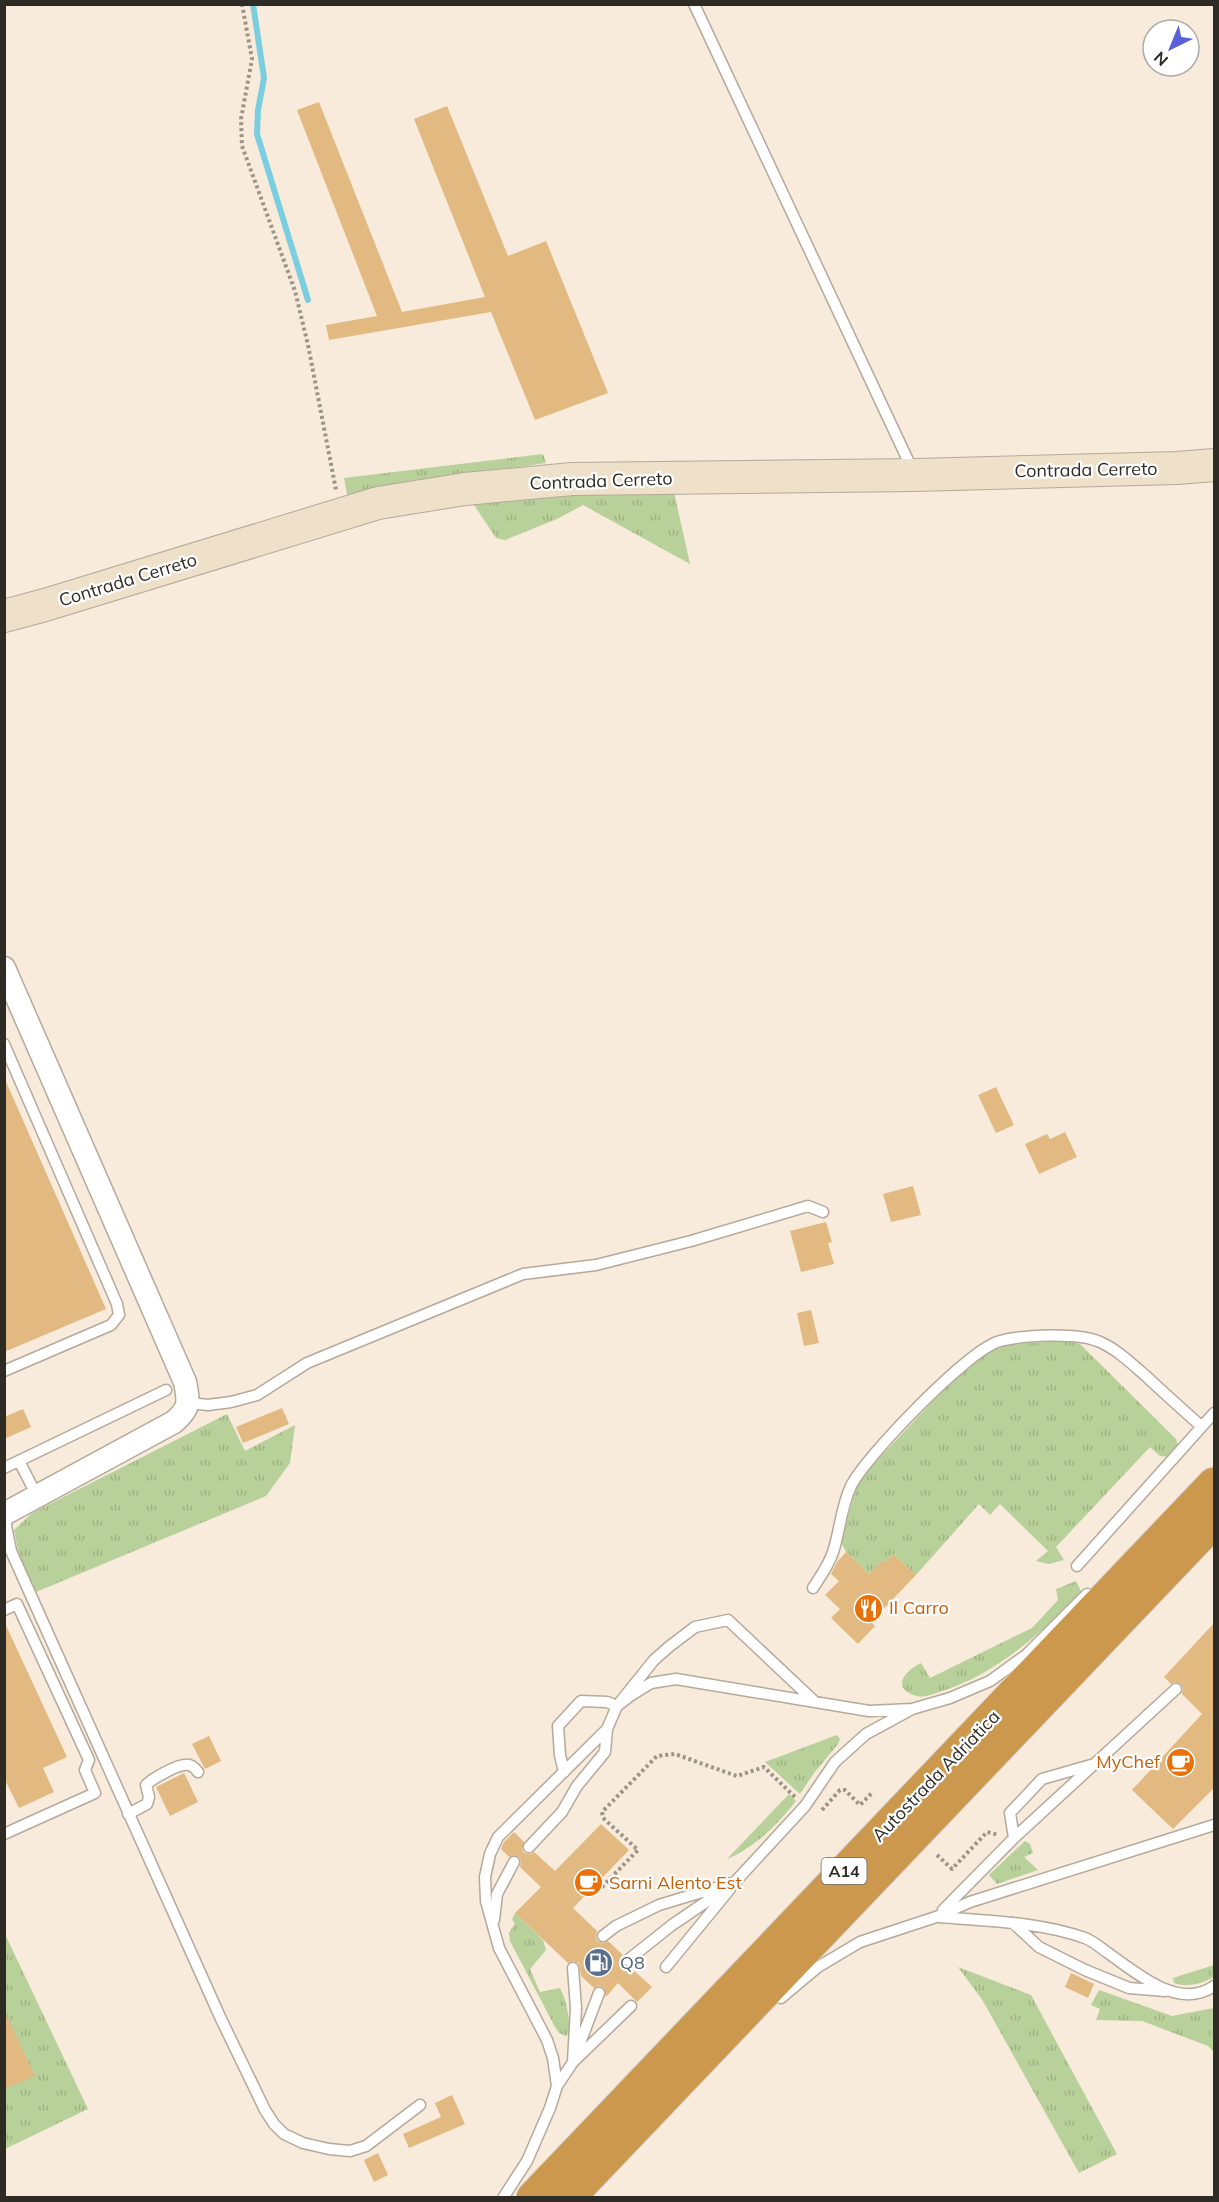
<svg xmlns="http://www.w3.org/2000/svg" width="1219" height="2202" font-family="Mulish,sans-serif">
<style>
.grass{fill:url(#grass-tufts)}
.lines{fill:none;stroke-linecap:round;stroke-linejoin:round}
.stream{stroke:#7acee0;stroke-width:6}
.building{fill:#e1b981}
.lane-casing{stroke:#b4a99a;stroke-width:13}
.street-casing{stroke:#b4a99a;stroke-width:25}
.secondary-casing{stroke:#b4a99a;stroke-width:34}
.highway-casing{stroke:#d5d4d3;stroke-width:35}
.path{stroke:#9d9488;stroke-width:4;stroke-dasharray:3 3;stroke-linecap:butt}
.lane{stroke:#fff;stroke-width:10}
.street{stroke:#fff;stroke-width:22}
.secondary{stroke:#efe0ca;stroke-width:32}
.highway{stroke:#cb984e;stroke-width:33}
.labels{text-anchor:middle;stroke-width:4.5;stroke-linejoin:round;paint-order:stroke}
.shield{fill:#fff;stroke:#6d6a66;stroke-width:1.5}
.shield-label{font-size:16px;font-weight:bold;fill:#2e2a24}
.street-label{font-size:18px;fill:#2e2a24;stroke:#fff}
.food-label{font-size:18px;fill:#c56008;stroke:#fff;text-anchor:start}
.service-label{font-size:18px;fill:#4e5e75;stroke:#fff;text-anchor:start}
</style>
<defs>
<pattern id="grass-tufts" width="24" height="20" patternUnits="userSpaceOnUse" patternTransform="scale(1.5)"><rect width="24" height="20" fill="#b8d099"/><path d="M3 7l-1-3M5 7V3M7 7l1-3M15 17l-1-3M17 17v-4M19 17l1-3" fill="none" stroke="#9eb384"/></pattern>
</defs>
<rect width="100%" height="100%" fill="#f8ebdb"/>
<!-- grass -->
<path class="grass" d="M543,454L546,463L469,474L349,505L344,478Z
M674,492L690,564L583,505L557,519L505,540L496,538L472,502L558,495Z
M1067,1341L1080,1344L1176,1439L1179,1448L1169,1457L1160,1456L1150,1447L1056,1547L1064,1560L1049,1564L1036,1561L1048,1551L1000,1504L990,1515L979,1504L916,1575L893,1554L886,1562L883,1560L869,1574L846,1552L841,1542L858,1481L943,1390L982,1356L997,1348L1012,1344Z
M227,1414L245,1451L295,1425L290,1463L266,1496L36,1592L19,1555L14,1530L32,1513Z
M1076,1581L1082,1593C1040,1633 996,1675 939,1692C933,1694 924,1698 917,1696C890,1689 905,1670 921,1663L930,1678L1032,1628L1058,1600L1056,1589Z
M837,1735L840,1739L838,1744L814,1773L800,1794L765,1762Z
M789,1794L796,1801C777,1825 756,1847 727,1859Z
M1025,1841L1030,1844L1033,1853L1024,1857L1038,1870L997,1884L989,1875Z
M515,1913L543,1940L546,1950L530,1969L540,1992L560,1988C567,2002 569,2016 570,2032L566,2036L559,2033L555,2027L510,1941L509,1933L515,1923L512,1920Z
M4,1932L88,2109L5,2149H4Z
M1214,1965V1977C1203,1983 1187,1988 1174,1983L1173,1978Z
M958,1967L1031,1995L1117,2154L1079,2173L983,2001Z
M1099,1990L1172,2016L1214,2008V2052L1208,2046L1142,2021L1096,2020L1100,2009L1091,2005Z"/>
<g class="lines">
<!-- stream -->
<path class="stream" d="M253,4L264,78L258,110L257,134L308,300"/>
</g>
<!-- building -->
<path class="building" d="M319,102L402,312L485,297L414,119L447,106L508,256L546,241L608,393L535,420L491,312L329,340L326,325L377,316L297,110Z
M4,1077L106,1309L4,1352Z
M996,1087L1014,1125L996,1133L978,1095Z
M1065,1132L1077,1157L1039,1174L1025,1144L1047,1134L1050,1139Z
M913,1186L921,1215L891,1222L883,1194Z
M826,1222L832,1242L828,1243L834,1264L801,1272L790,1231Z
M811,1310L819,1343L804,1346L797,1313Z
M282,1408L289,1424L243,1443L236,1427Z
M23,1409L31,1427L4,1439V1417Z
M846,1552L869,1574L883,1560L886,1562L893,1554L916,1575L871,1622L875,1626L858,1644L831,1618L840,1609L825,1595L839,1581L831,1574L837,1562Z
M4,1621L67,1757L43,1768L54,1792L19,1808L4,1778Z
M1215,1622V1787L1173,1829L1132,1790L1202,1714L1182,1694L1183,1688L1181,1684L1175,1682L1171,1684L1164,1677Z
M209,1736L221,1761L205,1769L192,1744Z
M184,1773L198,1802L170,1816L156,1787Z
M601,1824L629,1850L573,1908L597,1931L596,1936L597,1941L603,1943L608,1941L623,1955L621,1961L623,1965L629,1967L633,1965L632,1969L652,1987L637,2002L618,1983L606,1997L604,1988L598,1986L594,1988L581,1976L579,1963L573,1961L568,1963L515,1913L541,1887L520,1867L521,1862L520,1858L514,1855L509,1857L501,1849L504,1842L514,1832L524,1842L522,1849L524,1853L531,1854L534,1852L555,1871Z
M1071,1973L1094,1984L1088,1998L1065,1987Z
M4,2010L35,2076L4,2089Z
M452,2095L465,2124L409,2148L403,2134L441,2117L435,2103Z
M378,2153L388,2175L374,2182L364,2160Z"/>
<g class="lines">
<defs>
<path id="lane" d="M694,4L913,471
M4,1044L117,1304L119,1315L111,1325L4,1371
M189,1403L208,1405L231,1402L257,1395L307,1363L523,1274L596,1265L691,1241L808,1206L823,1212
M19,1461L37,1496
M4,1468L166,1390
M7,1513L6,1526L11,1551L221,2019L265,2110L274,2124L284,2134L303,2143L329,2149L350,2151L366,2146L420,2105
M1077,1566L1214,1413
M813,1588C820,1577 829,1565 833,1552C840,1531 841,1507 851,1486C866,1456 969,1349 1000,1341C1023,1335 1078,1332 1100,1342C1118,1350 1132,1364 1147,1377C1165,1394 1183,1410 1201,1426
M4,1610L17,1604L89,1760L85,1770L95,1793L4,1834
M564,1772L560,1755L558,1726L581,1701L607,1702L617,1706L654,1660L670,1646L695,1627L728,1620L815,1702
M128,1814L147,1804L149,1797L146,1785C152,1779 176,1765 185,1765C190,1764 195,1768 198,1772
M1014,1838L1010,1813L1042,1779L1091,1765
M529,1847L562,1812L577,1786L605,1752L607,1729
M943,1910L1014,1838L1176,1689
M940,1917C987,1921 1040,1922 1085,1938C1093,1941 1101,1948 1108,1953C1137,1973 1179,2011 1214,1986
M494,1920L497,1894L514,1862
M1013,1923L1039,1947L1085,1970L1129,1988L1165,1991
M603,1936L616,1926L659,1905L735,1882L805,1806L835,1762L866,1734L912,1709L950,1698L990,1681L1026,1655L1087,1594
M628,1960L672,1925L725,1889
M666,1967L730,1889
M781,1998L818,1967L860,1942L936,1917L970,1902L1214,1825
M577,2051L599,1993
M573,2062L631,2006
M557,2086L553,2058L547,2040L499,1948L486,1901L485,1877L490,1854L498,1837L607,1729L617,1706L630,1696L651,1683L676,1679L869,1711L912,1709
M503,2198L527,2161L550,2108L557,2086L573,2062L576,2008L573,1968"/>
<path id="street" d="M4,968L185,1382C189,1403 190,1408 174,1422L4,1514"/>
<path id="secondary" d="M4,616L45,605L378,503L465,489L572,479L915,475L1177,468L1214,465"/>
<path id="highway" d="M533,2198L1214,1484
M568,2198L1214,1521"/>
</defs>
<!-- lane casing -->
<use href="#lane" class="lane-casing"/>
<!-- street casing -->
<use href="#street" class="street-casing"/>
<!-- secondary casing -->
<use href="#secondary" class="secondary-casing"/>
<!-- highway casing -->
<use href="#highway" class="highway-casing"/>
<!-- path -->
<path class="path" d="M242,4L252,59L241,119L242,146L295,291L308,345L336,490
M822,1810L840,1790H845L860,1805L873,1792
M937,1855L952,1869L987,1832L999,1835
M593,1887L598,1891L638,1850L603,1818L602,1812L657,1756L675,1754L737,1776L764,1767L796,1798"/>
<!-- lane -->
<use href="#lane" class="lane"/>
<!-- street -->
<use href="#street" class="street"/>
<!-- secondary -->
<use href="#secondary" class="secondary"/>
<!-- highway -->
<use href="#highway" class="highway"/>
</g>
<!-- icons -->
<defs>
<symbol id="restaurant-disc" viewBox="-11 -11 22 22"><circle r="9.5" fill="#e8710a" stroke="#fff"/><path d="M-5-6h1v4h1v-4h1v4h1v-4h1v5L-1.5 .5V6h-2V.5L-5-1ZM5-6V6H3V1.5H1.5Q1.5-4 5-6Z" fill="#fff"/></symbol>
<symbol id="cafe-disc" viewBox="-11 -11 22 22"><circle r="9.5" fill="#e8710a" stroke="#fff"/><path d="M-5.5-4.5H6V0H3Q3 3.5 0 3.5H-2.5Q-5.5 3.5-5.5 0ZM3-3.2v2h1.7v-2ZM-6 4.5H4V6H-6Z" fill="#fff"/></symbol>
<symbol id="fuel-disc" viewBox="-11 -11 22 22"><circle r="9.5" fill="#5c6f8a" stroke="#fff"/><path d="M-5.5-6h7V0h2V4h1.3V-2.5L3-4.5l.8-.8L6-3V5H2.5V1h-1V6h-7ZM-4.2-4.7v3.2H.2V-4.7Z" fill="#fff"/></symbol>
</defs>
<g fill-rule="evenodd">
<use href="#restaurant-disc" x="852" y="1592" width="33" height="33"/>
<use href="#cafe-disc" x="1164" y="1746" width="33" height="33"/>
<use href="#cafe-disc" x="572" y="1866" width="33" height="33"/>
<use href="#fuel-disc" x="582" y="1946" width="33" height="33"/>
</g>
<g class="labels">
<!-- shield labels -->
<rect class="shield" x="821.5" y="1858" width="45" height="26" rx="4.5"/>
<g class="shield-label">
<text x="844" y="1877">A14</text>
</g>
<!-- street labels -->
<g class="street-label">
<text transform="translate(1086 470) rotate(-1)" y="6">Contrada Cerreto</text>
<text transform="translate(601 481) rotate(-2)" y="6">Contrada Cerreto</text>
<text transform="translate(128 580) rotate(-17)" y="6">Contrada Cerreto</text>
<text transform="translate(936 1776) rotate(-46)" y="6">Autostrada Adriatica</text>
</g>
<!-- food labels -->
<g class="food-label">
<text x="889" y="1614">Il Carro</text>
<text x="1160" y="1768" text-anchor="end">MyChef</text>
<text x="609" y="1889">Sarni Alento Est</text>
</g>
<!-- service labels -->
<g class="service-label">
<text x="620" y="1969">Q8</text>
</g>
</g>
<!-- border -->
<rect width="1219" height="2202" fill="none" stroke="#2e2a24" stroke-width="12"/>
<!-- north arrow -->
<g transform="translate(1171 48) rotate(223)"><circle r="28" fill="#ffffff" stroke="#abaaa7" stroke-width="1.5"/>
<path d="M0-4.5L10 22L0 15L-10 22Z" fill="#5961d9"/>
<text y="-9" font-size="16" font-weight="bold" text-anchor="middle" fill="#2e2a24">N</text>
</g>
</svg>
